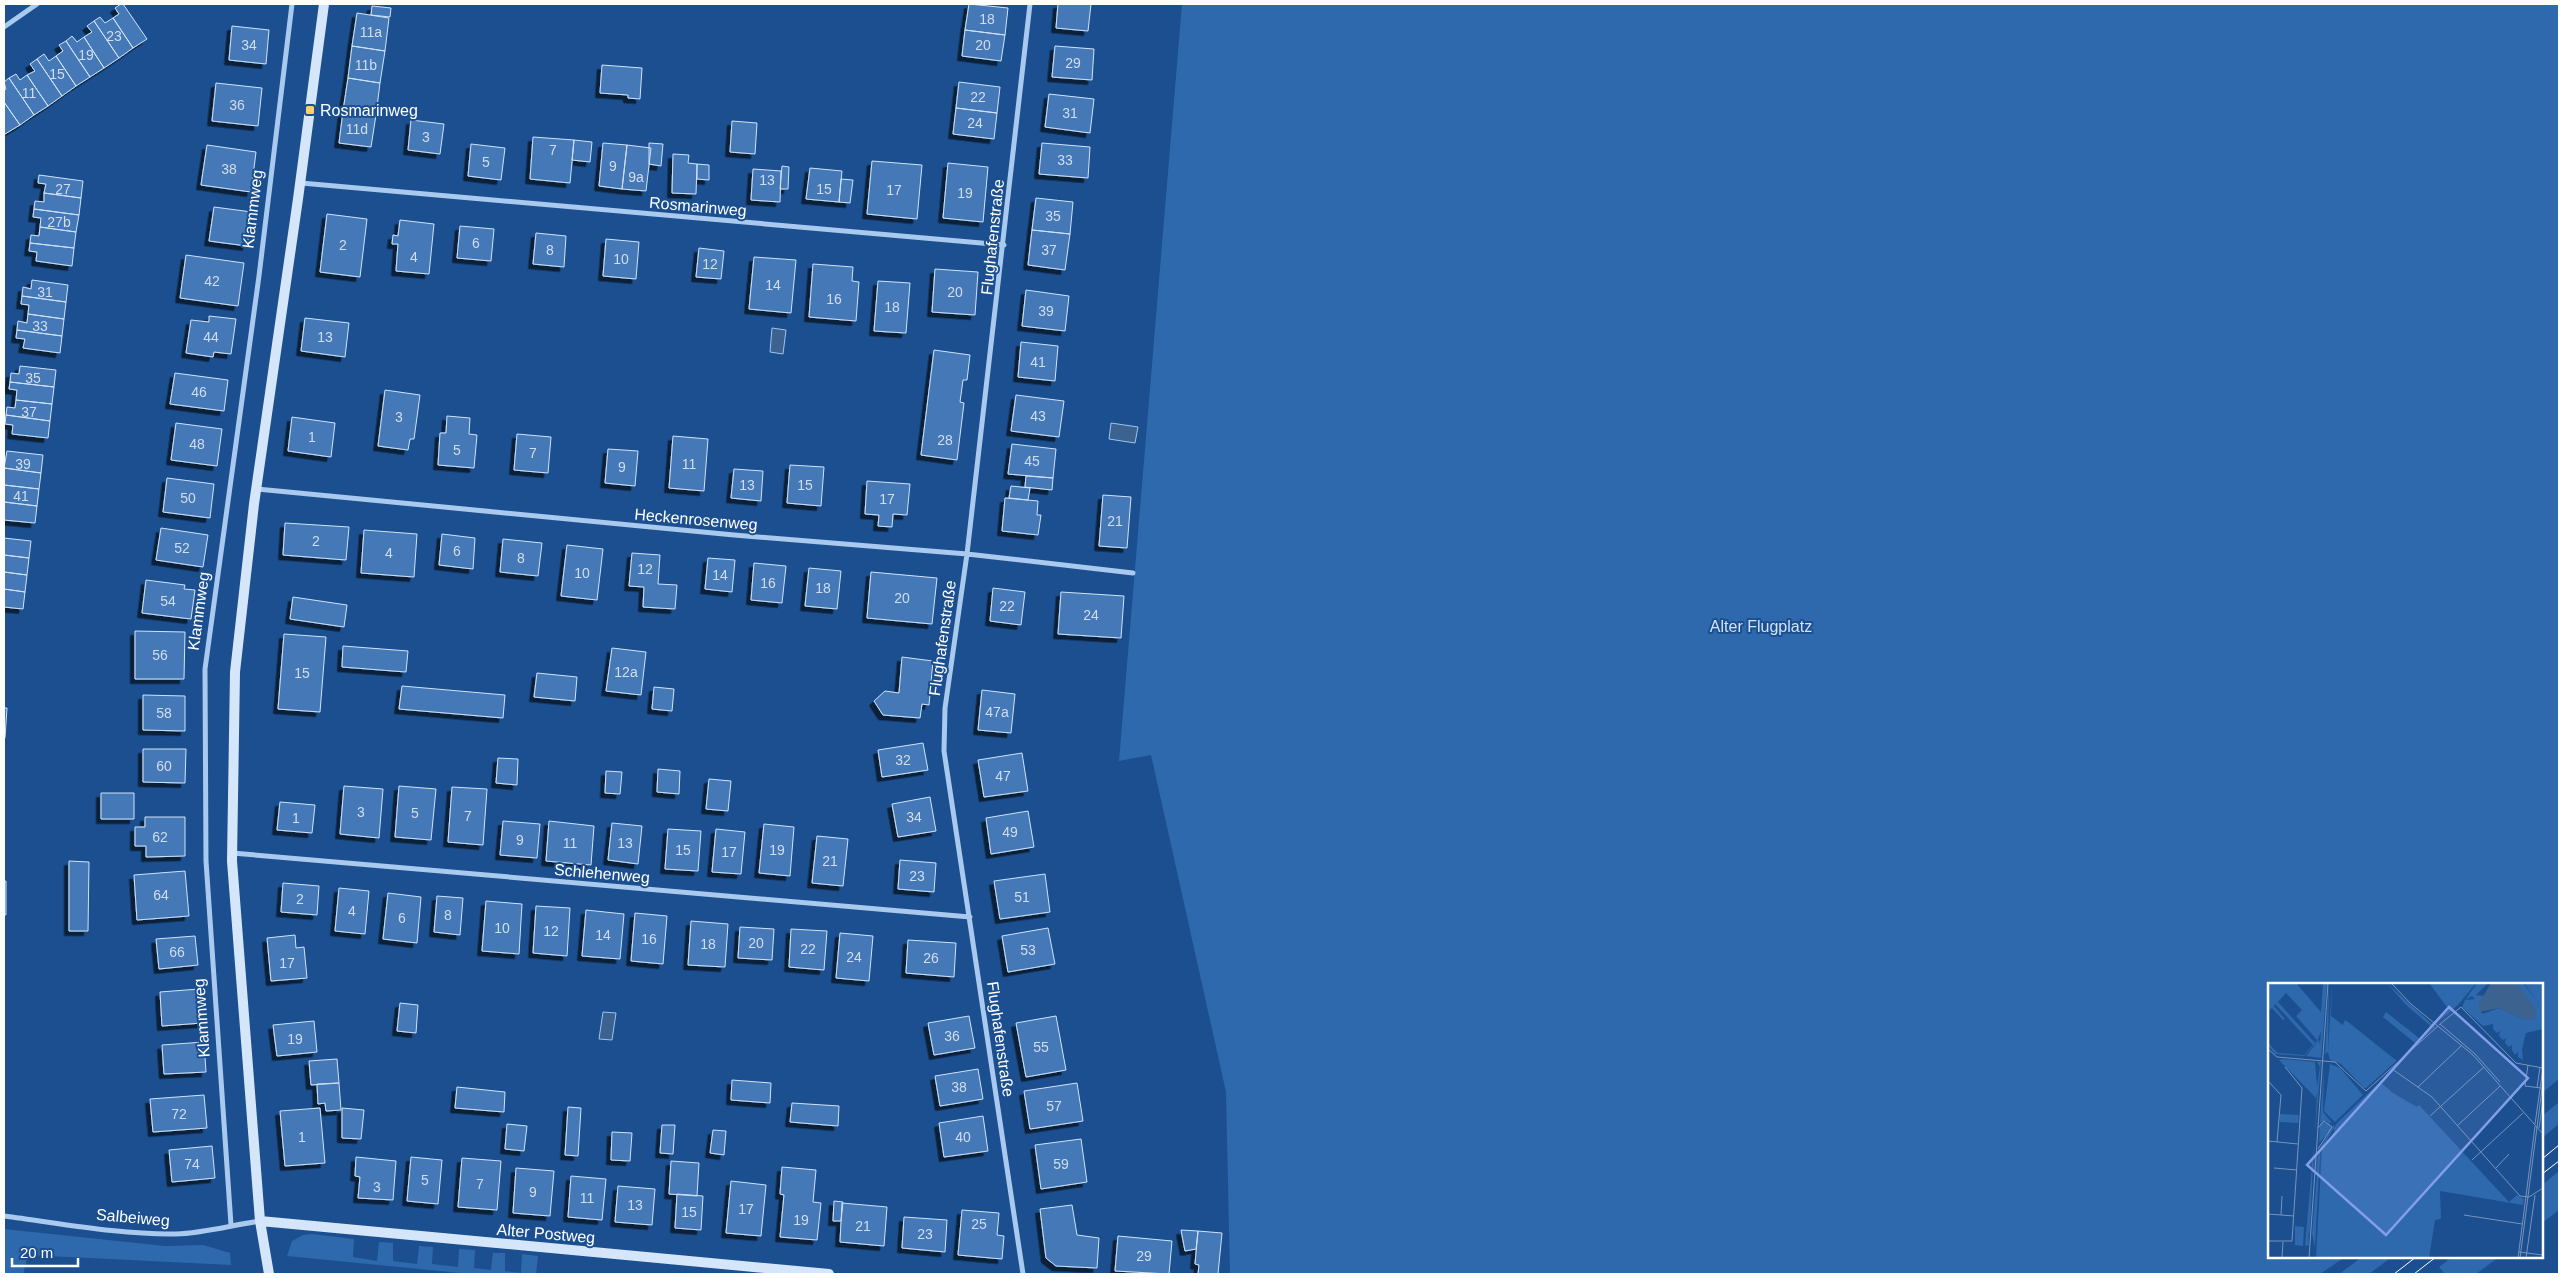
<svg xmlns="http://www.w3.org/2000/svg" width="2563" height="1278" font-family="Arial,sans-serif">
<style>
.green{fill:#2e69ad}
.water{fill:#3c6290;stroke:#9cc4f0}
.building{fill:#4478b7;stroke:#cfe3fa;filter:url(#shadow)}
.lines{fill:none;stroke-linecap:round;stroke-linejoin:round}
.minor{stroke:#a9c9ee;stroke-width:5}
.secondary{stroke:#d6e6fa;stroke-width:10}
.tram{stroke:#fff;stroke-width:1}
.poi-dot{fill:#ffd166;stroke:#1b4f8f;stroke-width:2}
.labels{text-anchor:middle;stroke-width:4;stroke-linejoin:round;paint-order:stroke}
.number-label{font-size:14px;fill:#d0dded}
.poi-label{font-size:16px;fill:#fff;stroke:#1b4f8f;text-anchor:start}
.street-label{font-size:16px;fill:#fff;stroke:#1b4f8f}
.park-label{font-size:16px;fill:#cfe3fa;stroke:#1b4f8f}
.inset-road{fill:none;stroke:#7695bc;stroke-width:1}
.view{fill:#839eea;fill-opacity:0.15;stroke:#839eea;stroke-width:2.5}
.inset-edge{fill:none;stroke:#fff;stroke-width:2.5}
</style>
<defs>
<filter id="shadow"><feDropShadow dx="-4.5" dy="4.5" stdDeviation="0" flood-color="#0009"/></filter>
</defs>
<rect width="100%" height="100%" fill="#1b4f8f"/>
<!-- green -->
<path class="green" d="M1182,4H2559V1079L2542,1093V984H2269V1257H2345L2320,1274H1230L1226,1092L1151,755L1119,761Z
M2559,1102V1124L2542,1138V1116Z
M2559,1171V1210L2542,1223V1185Z
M4,1229L165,1246L203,1245L230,1253L231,1265L28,1255L23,1274H4Z
M312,1234L354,1239L353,1257L377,1261L379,1242L393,1243V1261L417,1264L419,1246L433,1247L432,1264L458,1267L459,1249L475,1250L474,1268L491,1270L493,1253H505V1271L521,1273L522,1254L538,1256L536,1274H470L287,1256L292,1241L303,1235Z
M2362,1257H2392L2369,1274H2339Z
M2452,1257H2499L2476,1274H2445L2439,1267Z"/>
<!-- water -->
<path class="water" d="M772,328L786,330L783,354L770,352Z
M1111,423L1138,427L1135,443L1109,439Z
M603,1012L616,1013L612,1040L599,1039Z"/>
<!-- building -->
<path class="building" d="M121,4H123L147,39L133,48L113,18L119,14L115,8Z
M969,4L1008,8L1005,35L965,30Z
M1058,4H1091L1088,31L1056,28Z
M372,6L391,8L390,17L371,15Z
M357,13L389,18L385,51L352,46Z
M100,17L105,23L113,18L133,48L119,58L94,21Z
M94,21L119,58L104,68L84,37L92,32L87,26Z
M232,26L269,30L266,64L229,60Z
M965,30L1005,35L1001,61L962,56Z
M72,36L77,42L84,37L104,68L90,77L66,41Z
M66,41L90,77L76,86L56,56L63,51L59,45Z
M352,46L385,51L380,83L348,78Z
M1055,46L1094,49L1092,80L1052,77Z
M44,54L49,61L56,56L76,86L62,96L37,59Z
M37,59L62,96L48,106L27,75L35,71L30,64Z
M602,65L642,68L640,99L628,98V95L600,93Z
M16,74L20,80L27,75L48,106L34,115L9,78Z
M9,78L34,115L20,125L4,102V91L6,89L4,82Z
M348,78L380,83L376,115L343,111Z
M959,82L1000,87L997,113L956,108Z
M216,83L262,88L258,126L212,121Z
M1049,94L1094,99L1090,133L1045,127Z
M4,102L20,125L5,134L4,132Z
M956,108L997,113L994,139L953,134Z
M343,111L376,115L371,147L339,143Z
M411,120L444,124L440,154L408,150Z
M732,121L757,123L755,154L730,152Z
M533,137L574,140L570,183L530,179Z
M574,140L592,142L590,162L572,160Z
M603,143L627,145L622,189L599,186Z
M649,143L663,144L661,166L649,164Z
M1042,143L1090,147L1088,178L1039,174Z
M471,144L505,148L501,180L468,176Z
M207,145L256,152L251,192L201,185Z
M627,145L651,148L646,191L622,189Z
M673,154L689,155L688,163L697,164L696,194L672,193Z
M872,161L922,165L917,219L867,214Z
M948,163L988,167L983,222L943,218Z
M697,164L709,165V180L697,179Z
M782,166L789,167L788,189H780Z
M810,168L842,171L839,202L806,199Z
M753,169L781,171L780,202L751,200Z
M39,175L83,181L81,198L44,193L46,184L38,183Z
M841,179L853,180L850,203L839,202Z
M44,193L81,198L79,215L34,209L35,201L44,202Z
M1036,198L1073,202L1070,234L1032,230Z
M214,207L252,212L247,246L209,241Z
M34,209L79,215L76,232L40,227L41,218L33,217Z
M327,214L367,219L360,277L320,272Z
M400,220L434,224L429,274L396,271L398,244H392L393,235L398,236Z
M460,226L494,229L491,261L457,258Z
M40,227L76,232L74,248L30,243L31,235L39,236Z
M1032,230L1070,234L1065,270L1028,265Z
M536,233L566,236L564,267L533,264Z
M606,239L639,242L636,279L603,276Z
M30,243L74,248L72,266L36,261L37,252L29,251Z
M699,248L724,251L721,279L696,277Z
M186,255L244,263L238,306L180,298Z
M754,257L796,260L791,313L749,309Z
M813,264L853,267L852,281L859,282L856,321L809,317Z
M935,269L978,272L975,315L932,312Z
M32,280L68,285L66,302L22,296L23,287L31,289Z
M878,281L910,283L906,333L874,331Z
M1026,290L1069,296L1065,331L1022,326Z
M22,296L66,302L64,319L28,314L29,305L21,304Z
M28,314L64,319L62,336L17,330L18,321L27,323Z
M209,316L236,319L231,354L214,352L213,357L186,353L191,320L209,322Z
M305,318L349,323L345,357L301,351Z
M17,330L62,336L60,353L23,348L25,339L16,338Z
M1021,342L1058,346L1055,381L1018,377Z
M934,350L970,355L967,380H963L960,402L964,403L957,460L921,455Z
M20,366L56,370L54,387L10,382L11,373L19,374Z
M175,373L228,380L224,411L170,404Z
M10,382L54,387L52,404L16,400L17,390L9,389Z
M385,390L420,395L414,439H410L408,450L378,446Z
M1016,395L1064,401L1059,437L1011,431Z
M16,400L52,404L50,421L6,415L7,407L15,408Z
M6,415L50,421L48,438L12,434L13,425L5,424Z
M447,416L470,418L469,434L477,435L474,468L438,465L440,433H446Z
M292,417L335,423L331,457L288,451Z
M176,423L222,429L217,466L171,460Z
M517,434L551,437L548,473L514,470Z
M673,436L708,439L704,491L669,488Z
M1012,444L1056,449L1053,478L1008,474Z
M608,449L638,451L635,486L605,483Z
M7,451L43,455L41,473L4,468Z
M790,465L824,467L821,506L787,503Z
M4,468L41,473L39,489L4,485Z
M734,469L763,471L761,501L731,498Z
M1026,476L1053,478L1052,490L1025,487Z
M167,478L214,484L210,518L163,512Z
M867,481L910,484L907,515L893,514L892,527L878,526L879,515L865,514Z
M4,485L39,489L37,506L4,502Z
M1011,486L1030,488L1028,500L1009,498Z
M1103,495L1131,497L1127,548L1099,546Z
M1005,498L1038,501L1037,515H1041L1038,535L1002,531Z
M4,502L37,506L35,523L4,520Z
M285,523L349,527L346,560L283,555Z
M161,528L208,535L203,567L156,560Z
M364,530L417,534L414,577L361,573Z
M442,534L475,538L473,569L439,565Z
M4,538L31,541L29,558L4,555Z
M503,539L542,543L538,576L500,572Z
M567,545L603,549L597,600L561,596Z
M632,553L660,555L658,584L677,585L675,609L643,607L644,587L629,586Z
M4,555L29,558L27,575L4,572Z
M708,558L735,560L732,592L705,589Z
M754,563L786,566L782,603L751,600Z
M809,568L841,571L837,609L805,606Z
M4,572L27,575L25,592L4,589Z
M871,572L937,578L932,624L867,618Z
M146,580L185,585L184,589L195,590L191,619L142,613Z
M993,588L1025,592L1021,625L990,621Z
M4,589L25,592L23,609L4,607Z
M1061,592L1124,596L1121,638L1058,634Z
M293,597L347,605L344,627L290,619Z
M135,631L185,632L184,679H135Z
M284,634L326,637L320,712L278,709Z
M343,646L408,651L406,672L342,667Z
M612,648L646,652L641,695L606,691Z
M902,657L933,661L929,705L922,704L920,718L883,715L874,701L885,691L899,693Z
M537,673L577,677L575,701L534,697Z
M402,686L505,695L503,718L399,709Z
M654,687L674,689L672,711L652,709Z
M982,690L1015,694L1011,733L978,730Z
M143,695L185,696V731L143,730Z
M4,708H7L5,738H4Z
M923,743L928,770L882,777L878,750Z
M143,749H186L185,783L143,782Z
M1022,753L1028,791L984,797L978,760Z
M498,758L518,759L517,785L496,783Z
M658,769L680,771L679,794L657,792Z
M606,771L622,772L620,794L605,793Z
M709,779L731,781L728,811L706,809Z
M344,786L383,789L379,838L340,834Z
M399,786L436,789L431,840L395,837Z
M452,787L487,789L483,845L448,842Z
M101,793H134V819H101Z
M930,797L936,831L898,837L892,804Z
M280,802L315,805L312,833L277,830Z
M1028,811L1034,847L991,854L986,818Z
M145,817H185V856L146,857V846H135V827H145Z
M503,821L540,824L537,858L500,855Z
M549,821L594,826L591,865L546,861Z
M612,823L642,826L638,864L608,860Z
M764,824L794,827L790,876L759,873Z
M668,829L701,831L698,871L665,869Z
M716,829L745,832L741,874L712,872Z
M817,836L848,839L843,886L812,883Z
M900,860L936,863L934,892L898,889Z
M69,861L89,862L88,931H69Z
M185,871L189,916L137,920L134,875Z
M1045,874L1050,912L1000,919L994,881Z
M4,881H6V915H4Z
M283,883L319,886L317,915L281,912Z
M339,888L369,891L365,934L335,931Z
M388,893L421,897L417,943L383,939Z
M437,896L463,898L460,935L434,932Z
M486,901L522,904L519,954L482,951Z
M536,906L570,908L567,956L533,953Z
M586,910L624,914L620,959L582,956Z
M635,913L667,916L663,964L631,961Z
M691,921L728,924L725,967L688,965Z
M740,927L774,929L772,960L738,958Z
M1048,928L1055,964L1008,972L1002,936Z
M791,929L827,931L824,970L789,967Z
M840,933L873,936L869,981L836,978Z
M295,935L296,948L304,947L307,978L271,981L267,938Z
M195,936L198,965L159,969L156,939Z
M908,940L956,943L954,977L906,973Z
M199,989L202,1023L162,1026L160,992Z
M400,1003L418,1005L416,1033L397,1031Z
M969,1016L975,1048L934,1055L928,1023Z
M1056,1016L1066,1070L1026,1077L1016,1023Z
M314,1021L317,1052L277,1056L273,1025Z
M204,1042L206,1072L164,1074L162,1045Z
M337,1059L339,1083L311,1085L309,1061Z
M978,1069L983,1099L940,1106L935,1076Z
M732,1080L771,1083L770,1103L731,1100Z
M339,1083L341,1110L326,1111L325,1103L318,1104L317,1084Z
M1077,1083L1083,1121L1030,1129L1024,1091Z
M457,1087L505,1092L504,1112L455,1108Z
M204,1095L207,1128L153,1132L150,1099Z
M792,1103L839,1106L838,1126L790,1122Z
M568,1107L581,1108L578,1156L565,1155Z
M320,1108L325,1163L285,1166L280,1111Z
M342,1108L364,1110L361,1139L342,1138Z
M983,1116L988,1151L944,1157L939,1123Z
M507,1124L527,1126L524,1151L505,1149Z
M662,1125H675L673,1154L660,1153Z
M713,1130L726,1131L724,1155L710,1153Z
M612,1132L632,1133L630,1161L611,1160Z
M1081,1139L1087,1182L1041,1189L1035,1145Z
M212,1146L215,1178L172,1182L169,1150Z
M356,1157L396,1161L393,1200L358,1198L360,1177L355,1176Z
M411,1157L442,1160L438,1204L407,1201Z
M462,1158L501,1161L497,1210L458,1207Z
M671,1161L699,1163L697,1196L669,1194Z
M782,1167L816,1170L813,1202L821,1203L817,1240L780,1237L784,1195L780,1194Z
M516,1168L554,1171L550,1216L513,1213Z
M571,1176L606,1179L602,1220L568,1217Z
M731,1181L766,1185L761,1236L726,1233Z
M618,1186L655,1189L652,1225L615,1222Z
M677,1194L703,1196L701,1230L675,1228Z
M834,1201L843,1202L841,1221H833Z
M842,1203L887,1207L884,1246L840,1242Z
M1072,1205L1077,1235L1099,1238L1097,1268L1056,1266L1046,1258L1040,1209Z
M962,1210L999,1213L997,1235L1004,1236L1002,1259L958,1255Z
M904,1217L947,1220L945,1252L902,1248Z
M1181,1230L1198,1231L1196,1249L1185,1251Z
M1198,1231L1222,1233L1218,1274H1198L1199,1265L1195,1264Z
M1118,1236L1172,1241L1169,1274L1115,1271Z"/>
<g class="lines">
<!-- minor -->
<path class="minor" d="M4,27L37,4
M301,183L1004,245
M257,489L734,535L967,554L1133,573
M232,853L970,917
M4,1216C59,1223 120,1235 176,1234C204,1233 232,1225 260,1221
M231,1225L206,861L205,669L259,276L292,4
M1023,1274L944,751L945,708L967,554L1030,4"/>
<!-- secondary -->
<path class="secondary" d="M260,1221L829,1274
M269,1274L260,1221L232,861L235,672L254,504L298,199L324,4"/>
<!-- tram -->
<path class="tram" d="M2542,1159L2559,1145
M2542,1174L2559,1161
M2394,1274L2416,1257
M2414,1274L2436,1257"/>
</g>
<!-- markers -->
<rect class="poi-dot" x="305" y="105" width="10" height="10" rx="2.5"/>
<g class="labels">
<!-- number labels -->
<g class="number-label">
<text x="987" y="24">18</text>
<text x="371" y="37">11a</text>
<text x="114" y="41">23</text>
<text x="249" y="50">34</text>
<text x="983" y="50">20</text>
<text x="86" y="60">19</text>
<text x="1073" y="68">29</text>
<text x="366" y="70">11b</text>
<text x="57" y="79">15</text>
<text x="29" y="98">11</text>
<text x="978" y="102">22</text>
<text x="237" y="110">36</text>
<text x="1070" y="118">31</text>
<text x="975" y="128">24</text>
<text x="357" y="134">11d</text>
<text x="426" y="142">3</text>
<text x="553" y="155">7</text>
<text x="1065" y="165">33</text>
<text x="486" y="167">5</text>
<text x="613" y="171">9</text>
<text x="229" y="174">38</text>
<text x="636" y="182">9a</text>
<text x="767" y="185">13</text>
<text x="63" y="194">27</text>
<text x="824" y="194">15</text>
<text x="894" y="195">17</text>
<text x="965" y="198">19</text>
<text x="1053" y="221">35</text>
<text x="59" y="227">27b</text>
<text x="476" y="248">6</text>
<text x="343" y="250">2</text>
<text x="550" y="255">8</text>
<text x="1049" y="255">37</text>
<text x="414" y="262">4</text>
<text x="621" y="264">10</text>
<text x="710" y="269">12</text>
<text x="212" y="286">42</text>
<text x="773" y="290">14</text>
<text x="45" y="297">31</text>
<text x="955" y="297">20</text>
<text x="834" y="304">16</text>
<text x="892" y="312">18</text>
<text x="1046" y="316">39</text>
<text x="40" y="331">33</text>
<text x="211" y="342">44</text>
<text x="325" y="342">13</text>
<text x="1038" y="367">41</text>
<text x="33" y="383">35</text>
<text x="199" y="397">46</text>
<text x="29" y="417">37</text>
<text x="1038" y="421">43</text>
<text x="399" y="422">3</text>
<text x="312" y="442">1</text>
<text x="945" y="445">28</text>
<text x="197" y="449">48</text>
<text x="457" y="455">5</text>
<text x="533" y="458">7</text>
<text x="1032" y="466">45</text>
<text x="23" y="469">39</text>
<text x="689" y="469">11</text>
<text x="622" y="472">9</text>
<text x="747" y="490">13</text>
<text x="805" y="490">15</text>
<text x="21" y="501">41</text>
<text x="188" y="503">50</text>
<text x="887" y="504">17</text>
<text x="1115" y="526">21</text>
<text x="316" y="546">2</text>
<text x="182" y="553">52</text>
<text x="457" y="556">6</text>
<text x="389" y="558">4</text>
<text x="521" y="563">8</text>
<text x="645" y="574">12</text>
<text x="582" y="578">10</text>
<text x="720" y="580">14</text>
<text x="768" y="588">16</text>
<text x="823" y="593">18</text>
<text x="902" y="603">20</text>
<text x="168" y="606">54</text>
<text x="1007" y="611">22</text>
<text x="1091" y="620">24</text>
<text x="160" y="660">56</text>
<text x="626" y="677">12a</text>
<text x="302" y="678">15</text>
<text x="997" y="717">47a</text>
<text x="164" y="718">58</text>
<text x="903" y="765">32</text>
<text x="164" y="771">60</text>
<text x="1003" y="781">47</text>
<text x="361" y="817">3</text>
<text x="415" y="818">5</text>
<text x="468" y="821">7</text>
<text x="914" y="822">34</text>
<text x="296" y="823">1</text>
<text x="1010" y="837">49</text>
<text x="160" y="842">62</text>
<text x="520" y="845">9</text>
<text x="570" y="848">11</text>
<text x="625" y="848">13</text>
<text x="683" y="855">15</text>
<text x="777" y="855">19</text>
<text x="729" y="857">17</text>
<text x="830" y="866">21</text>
<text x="917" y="881">23</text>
<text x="161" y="900">64</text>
<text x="1022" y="902">51</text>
<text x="300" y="904">2</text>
<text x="352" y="916">4</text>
<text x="448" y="920">8</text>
<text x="402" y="923">6</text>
<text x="502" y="933">10</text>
<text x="551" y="936">12</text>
<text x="603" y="940">14</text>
<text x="649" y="944">16</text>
<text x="756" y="948">20</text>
<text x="708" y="949">18</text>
<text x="808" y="954">22</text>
<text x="1028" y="955">53</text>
<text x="177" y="957">66</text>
<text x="854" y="962">24</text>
<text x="931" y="963">26</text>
<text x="287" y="968">17</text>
<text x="952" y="1041">36</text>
<text x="295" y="1044">19</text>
<text x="1041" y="1052">55</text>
<text x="959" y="1092">38</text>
<text x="1054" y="1111">57</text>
<text x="179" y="1119">72</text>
<text x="302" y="1142">1</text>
<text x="963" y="1142">40</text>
<text x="192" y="1169">74</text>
<text x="1061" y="1169">59</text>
<text x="425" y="1185">5</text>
<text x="480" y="1189">7</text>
<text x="377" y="1192">3</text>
<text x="533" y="1197">9</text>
<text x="587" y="1203">11</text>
<text x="635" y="1210">13</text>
<text x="746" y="1214">17</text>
<text x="689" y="1217">15</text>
<text x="801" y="1225">19</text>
<text x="979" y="1229">25</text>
<text x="863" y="1231">21</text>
<text x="925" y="1239">23</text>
<text x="1144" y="1261">29</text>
</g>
<!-- poi labels -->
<g class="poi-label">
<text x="320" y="116">Rosmarinweg</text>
</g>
<!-- street labels -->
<g class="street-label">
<text transform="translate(698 206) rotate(5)" y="6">Rosmarinweg</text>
<text transform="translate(252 209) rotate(-83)" y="6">Klammweg</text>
<text transform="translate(992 237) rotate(-84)" y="6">Flughafenstraße</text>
<text transform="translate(696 519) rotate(5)" y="6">Heckenrosenweg</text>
<text transform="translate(198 611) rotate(-82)" y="6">Klammweg</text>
<text transform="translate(942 638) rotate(-82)" y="6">Flughafenstraße</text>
<text transform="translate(602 873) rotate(5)" y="6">Schlehenweg</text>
<text transform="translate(201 1018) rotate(-94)" y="6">Klammweg</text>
<text transform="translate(1001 1039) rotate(82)" y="6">Flughafenstraße</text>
<text transform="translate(133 1217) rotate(5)" y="6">Salbeiweg</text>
<text transform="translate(546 1233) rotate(5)" y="6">Alter Postweg</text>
</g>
<!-- park labels -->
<g class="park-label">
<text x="1761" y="632">Alter Flugplatz</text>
</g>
</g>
<!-- overview -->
<g transform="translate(2268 983)">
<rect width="275" height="275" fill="#1b4f8f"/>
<path d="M0,0H28L53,29L55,0H59L53,75L38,73L51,57L52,62L53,48L49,59L36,73L7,71L2,65L0,60L10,70L36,72L45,62L7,21L6,23L17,36L15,37L4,25L0,28ZM18,10L34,27L28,33L49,57L47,60L10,19ZM61,0L60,69L57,71ZM64,0L63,33L75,42L77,37L80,39L129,78L165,45L137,21L119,0L167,44L98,105H96L73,81L62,77L60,69ZM208,0L190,22L169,39L181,27L162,1ZM209,0H220L208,12L216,13L211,20L214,31L231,25L255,36L268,27L247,0H255L270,19L256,0H275V46L258,50L254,66L255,77L250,74V69L247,72L244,67V62L241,64L237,60L238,55L235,57L231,53L232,48L229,50L225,46V41L215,43L194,24L197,17L207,16L204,13L197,17ZM118,29L151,55L147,60L115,34ZM15,76L47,79L49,103L52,84L49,79H53L47,151L49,108L48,115L11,77ZM62,81L72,85L95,112L67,139L56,128ZM56,84L55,129L64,140L52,139ZM115,96L113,100L125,110L149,124L151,122L241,219L249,212L256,216L255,222L172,208L173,236L167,237L161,275H48L54,165L69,140ZM12,131L31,132L30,140L12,139ZM59,138L63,143L62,148L51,160L52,140ZM66,141V149L52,168L47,264L44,251L51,167ZM46,160L42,247L41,253L40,240L41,262L37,263ZM27,243L36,244L35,263L27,262Z" fill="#2e69ad" fill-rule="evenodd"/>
<path d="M223,0H249L268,27L267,37L255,36L231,25L211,29V20Z" fill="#3c6290"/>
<path class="inset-road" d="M123,0L143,21L205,72L275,151M172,41L207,71L232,99M171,42L193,24L248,80L275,85M0,66L9,74L67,79L98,108L170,43M260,82L257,103L273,105M124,86L164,114L252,213L261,214L275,205M0,98L13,112L9,159M150,104L194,62M269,105L272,84M162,133L216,84M267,141L275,85M189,143L232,103M271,145L275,118M0,158L30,161M50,166L64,144L56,138L50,145M204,177L255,130M6,185L29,187M227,186L241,171M0,231L26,233M13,232L14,213M196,232L254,241M0,258H24L34,105L17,84M251,269L275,272M14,275L15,259M41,275L60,0M250,275L267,143M252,275L275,98M258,275L267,212"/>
<path class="view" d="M181,24L260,95L118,252L39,182Z"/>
<rect width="275" height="275" class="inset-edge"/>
</g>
<!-- border -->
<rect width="2563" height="1278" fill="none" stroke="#ffffff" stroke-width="10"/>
<!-- scale -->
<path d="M12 1258v8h66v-8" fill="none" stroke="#ffffff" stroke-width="2.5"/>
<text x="20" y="1258" font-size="15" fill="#ffffff" stroke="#1b4f8f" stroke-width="4" paint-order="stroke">20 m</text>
</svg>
